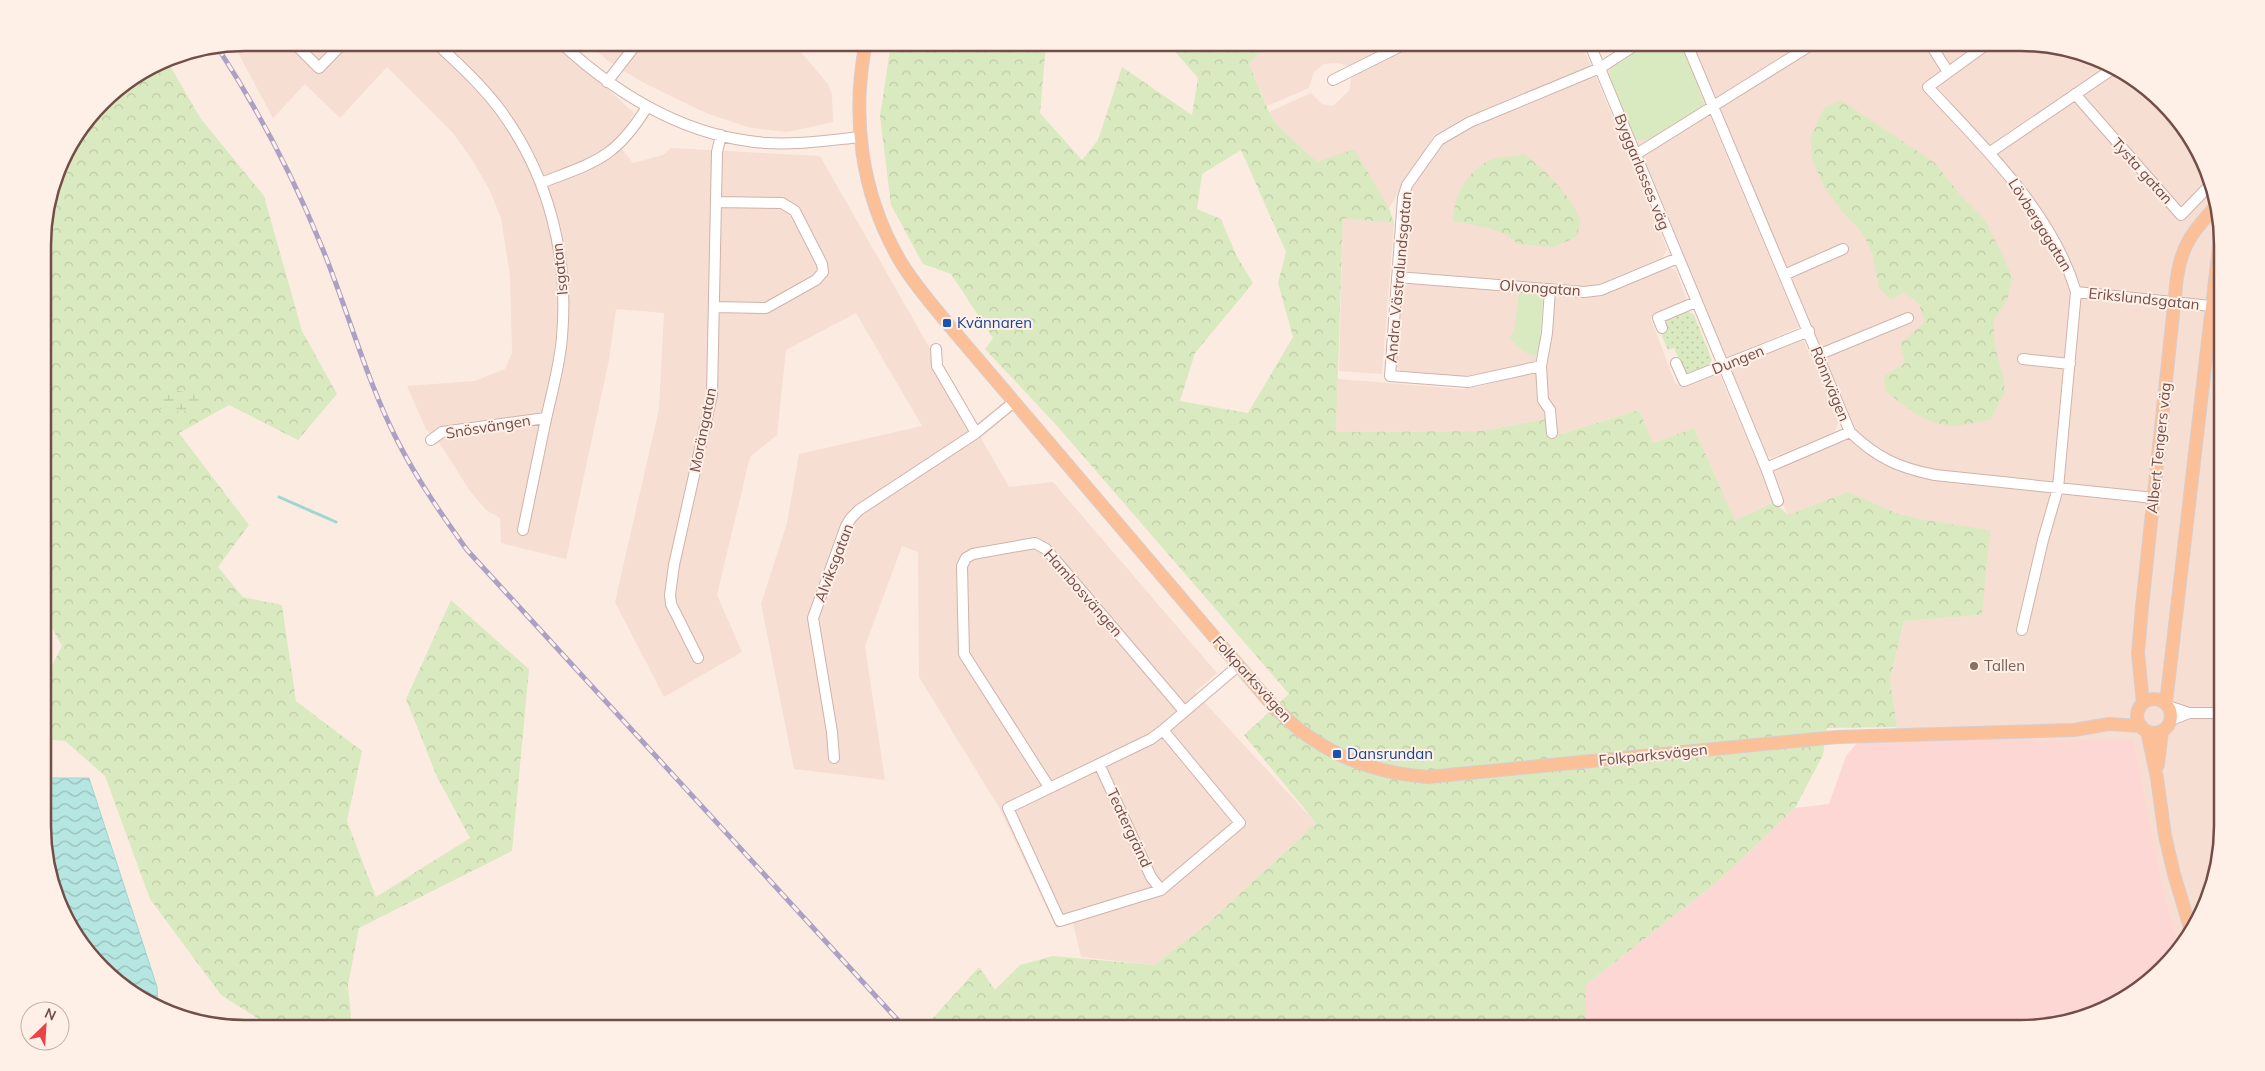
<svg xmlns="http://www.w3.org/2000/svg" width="2265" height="1071" font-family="Mulish,sans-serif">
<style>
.residential{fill:#f6ded2}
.commercial{fill:#fdd7d4}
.green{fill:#daeac0}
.forest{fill:url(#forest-crowns);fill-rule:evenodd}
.wetland{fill:url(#wetland-marsh)}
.park{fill:url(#park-dots)}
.water{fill:url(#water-waves);stroke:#9cd7d3}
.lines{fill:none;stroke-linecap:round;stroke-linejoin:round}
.stream{stroke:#9cd7d3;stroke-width:3}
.minor-casing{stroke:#cfb3ab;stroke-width:12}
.major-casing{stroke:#d8cdcc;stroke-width:14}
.minor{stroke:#fff;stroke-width:10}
.major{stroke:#fcc098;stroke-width:12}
.rail-casing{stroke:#aca0c5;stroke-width:5}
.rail{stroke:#fff0e7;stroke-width:3;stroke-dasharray:9;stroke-linecap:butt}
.transit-dot{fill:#1a4fb4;stroke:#fff0e7;stroke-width:2}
.education-dot{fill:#8d6e63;stroke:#fff0e7;stroke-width:2}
.labels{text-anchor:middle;stroke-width:4;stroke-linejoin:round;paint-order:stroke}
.street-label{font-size:15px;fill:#734d48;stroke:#fff0e7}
.transit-label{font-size:15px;fill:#164399;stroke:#fff0e7;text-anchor:start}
.education-label{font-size:15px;fill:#785e54;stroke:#fff0e7;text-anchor:start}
.rim{fill:none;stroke:#734d48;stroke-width:2.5}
</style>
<defs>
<pattern id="forest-crowns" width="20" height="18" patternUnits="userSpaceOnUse" patternTransform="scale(1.25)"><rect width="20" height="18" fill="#daeac0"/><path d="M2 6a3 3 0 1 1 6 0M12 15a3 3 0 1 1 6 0" fill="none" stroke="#becaa6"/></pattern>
<pattern id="wetland-marsh" width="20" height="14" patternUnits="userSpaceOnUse" patternTransform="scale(1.25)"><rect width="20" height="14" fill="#daeac0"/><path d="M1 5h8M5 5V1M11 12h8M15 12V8" fill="none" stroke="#becaa6"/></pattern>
<pattern id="park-dots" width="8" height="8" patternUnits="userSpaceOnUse" patternTransform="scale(1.25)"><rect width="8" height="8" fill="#daeac0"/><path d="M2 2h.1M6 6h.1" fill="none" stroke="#becaa6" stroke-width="1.8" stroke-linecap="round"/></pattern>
<pattern id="water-waves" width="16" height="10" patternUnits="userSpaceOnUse" patternTransform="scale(1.25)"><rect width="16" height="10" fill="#b6e6e1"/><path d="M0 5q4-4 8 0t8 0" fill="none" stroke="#98bdb8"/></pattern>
</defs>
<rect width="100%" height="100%" fill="#fcebe1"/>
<!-- residential -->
<path class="residential" d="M245,42L557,43L634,113L627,126L614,139L633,163L663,155L671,148L820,156L1009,487L1053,482L1217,673L1195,692L1316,823L1206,925L1154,965L1081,957L1073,923L1056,928L1000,809L919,677L918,552L902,546L865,646L885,780L794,769L761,604L787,523L799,454L922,426L856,313L786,350L777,435L750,457L717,595L742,652L664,697L615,602L659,409L664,313L616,309L609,360L566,559L501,543L500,518L486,510L470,491L440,444L426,429L407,386L475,381L505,369L512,353L510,276L501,218L489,189L471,158L453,133L387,67L340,118L305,84L273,118L234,45Z
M588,43H793L828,84L832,95L833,122L787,132L751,128L706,113L642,82L608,61Z
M1269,43H1392L1350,67L1338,63L1324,64L1314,72L1309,88L1267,106L1249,64Z
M1434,43H1581L1591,66L1466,117L1434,135L1389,208L1354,150L1317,163L1278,126L1269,112L1311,93L1322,104L1333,106L1349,91L1352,75L1403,50Z
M1640,43H2020L2098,58L2144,85L2181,122L2207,168L2221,219L2222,826L2207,904L2181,949L2164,895L2044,741L2024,738L1899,742L1890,680L1904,621L1982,615L1925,520L1896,513L1848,493L1788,515L1766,468L1850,432L1713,107L1635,155L1600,68Z
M1591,75L1596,77L1667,249L1662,258L1589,288L1409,273L1400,262L1406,195L1441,143L1521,104Z
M1706,114L1710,116L1799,327L1723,360L1639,157Z
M1343,217L1394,223L1382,374L1339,371Z
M1665,266L1676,270L1687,301L1653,315L1651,319L1675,383L1680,386L1718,371L1774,502L1735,522L1694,428L1653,443L1639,410L1558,435L1545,394L1544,377L1551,303L1562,294L1592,295Z
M1409,283L1543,294L1536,361L1524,366L1473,377L1401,372L1394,363L1400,291Z
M1803,339L1839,421L1834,433L1771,458L1763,453L1725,367Z
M1537,369L1546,419L1482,431L1336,432L1338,379L1462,389L1485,385Z"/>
<!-- commercial -->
<path class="commercial" d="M2024,738L2044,741L2133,739L2164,895L2181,949L2133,994L2085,1018L2033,1028H1586V985L1723,877L1795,808L1829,804L1846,756L1857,743Z"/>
<!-- green -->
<path class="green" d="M1649,43H1681L1704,103L1700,108L1647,140H1637L1630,133L1609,75L1612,66Z
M1534,292L1539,293L1543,301L1539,352L1535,356L1524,352L1510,339L1515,327L1519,293Z"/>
<!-- forest -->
<path class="forest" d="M891,43H1057L1046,44L1040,113L1082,160L1098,140L1122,67L1192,115L1198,78L1168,43H1269L1249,64L1269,112L1278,126L1317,162L1354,149L1389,208L1394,223L1343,218L1336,432L1482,431L1546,419L1558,435L1639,410L1653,443L1694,428L1735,521L1774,502L1788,515L1848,492L1896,513L1925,520L1990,530L1982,615L1904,621L1890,680L1897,727L1827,728L1823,755L1795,808L1723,877L1586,985V1028H924L979,967L995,990L1020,965L1053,956L1154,965L1206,925L1316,823L1244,735L1289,694L1058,427L985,349L993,338L951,274L923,264L891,205L880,116ZM1241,150L1286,252L1278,283L1293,337L1248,413L1180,401L1195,353L1253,283L1236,255L1221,219L1197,209L1202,174Z
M166,59L201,119L264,196L302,331L337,394L298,440L229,405L179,433L249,525L218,567L243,597L282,605L296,701L362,751L347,821L376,897L470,838L437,777L406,699L451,600L529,669L512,851L359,928L348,985L352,1028H273L221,995L150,899L105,776L65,741L44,739V681L62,646L44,614L43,231L64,155L111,93Z
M1841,100L1935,163L1961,196L1985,220L2001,252L2012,277L2008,298L1993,322L1995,347L2003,375L2005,392L1991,419C1979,421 1964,426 1952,426C1927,425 1904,406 1886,391L1884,376L1905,363L1900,343L1925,322L1919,304L1904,292L1891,300L1879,288L1873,255L1862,232L1844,214L1824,187L1812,159L1811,135L1825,107Z
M1524,154C1541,166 1574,198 1579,218C1580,223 1578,232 1577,237L1553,247L1518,244L1507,235L1489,228L1453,221C1453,195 1469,165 1497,158C1505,156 1515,157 1524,154Z"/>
<!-- wetland -->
<path class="wetland" d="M178,391L197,394L203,401C193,414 175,412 160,409L159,404L164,397Z"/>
<!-- park -->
<path class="park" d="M1687,311L1694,315L1712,360L1709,365L1686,374L1674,348L1668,350L1660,332L1668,329L1665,320Z"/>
<!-- water -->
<path class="water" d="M44,778H89L157,987L158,1008L121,986L84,949L58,903L44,853Z"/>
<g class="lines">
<!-- stream -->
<path class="stream" d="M279,497L336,522"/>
<defs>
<path id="minor" d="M293,42L319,68L344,42
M435,42C458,64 482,85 501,111C549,177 569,256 562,337C560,364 552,392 546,419C538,456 531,493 523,530
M560,42C617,95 687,137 766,143C798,145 830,140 861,137
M1589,42L1766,468L1778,501
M1686,42L1850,432C1877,458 1899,468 1935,475L2154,498
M1929,42L1948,72
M1990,42L1928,87C1984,148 2052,211 2076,292L2058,488L2043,540L2022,630
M1333,80L1409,42
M607,82L638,42
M2075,94L2181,215L2211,184
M1989,153L2114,68
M1635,155L1816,42
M541,183C595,162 615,159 647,107
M1784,275L1843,249
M1397,277L1584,292L1601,290L1678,258
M1550,290L1547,333L1541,366L1468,382L1390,376L1403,198L1407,185L1439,140L1470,122L1600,68L1640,42
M2076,292L2211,306
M715,307L766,308L816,280L823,272L822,264L795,211L782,203L716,202
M1662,328L1658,318L1696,302
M936,349L937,366L976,433
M1818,355L1908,318
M2023,359L2070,364
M1676,363L1684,381L1809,331
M1541,366L1543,400L1550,410L1552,433
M431,440L442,432L546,418
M1766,468L1850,432
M698,658L671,604L670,595L674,565L712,395L717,152L721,135
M2168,706L2189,713
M2171,720L2189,713H2222
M1163,730L1151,739L1008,808L1060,921L1161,890L1240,823L1163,730L1238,666
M834,758L832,732L813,618L846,526L851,518L859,510L976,433L1014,402
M1099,764L1151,877L1161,890
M1049,787L964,654L962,566L966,558L973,554L1035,543L1046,549L1184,711"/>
<path id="major" d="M866,42C851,116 861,193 899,259C912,282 931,303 947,323L1267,699C1311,748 1362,772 1428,777L1837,737L2074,730L2109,724L2141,726
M2137 716a17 17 0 1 1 34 0a17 17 0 1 1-34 0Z
M2143,703L2138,653L2142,607L2177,277C2182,243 2195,229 2217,205
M2166,703L2221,229
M2147,731L2157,778L2165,836L2174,874L2191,931
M2158,765L2162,731"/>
</defs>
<!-- minor casing -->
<use href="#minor" class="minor-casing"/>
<!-- major casing -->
<use href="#major" class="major-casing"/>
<!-- minor -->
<use href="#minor" class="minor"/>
<!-- major -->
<use href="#major" class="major"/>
<defs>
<path id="rail" d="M218,48C258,110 293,176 321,245C348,310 366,380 398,442C418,481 442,515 467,550L905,1028"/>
</defs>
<!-- rail casing -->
<use href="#rail" class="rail-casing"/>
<!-- rail -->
<use href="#rail" class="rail"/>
</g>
<!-- markers -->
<g class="transit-dot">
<rect x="942" y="318" width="10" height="10" rx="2.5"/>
<rect x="1332" y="749" width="10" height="10" rx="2.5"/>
</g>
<circle class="education-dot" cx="1974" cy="666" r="5"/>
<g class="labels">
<!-- street labels -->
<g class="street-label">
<text transform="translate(2142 171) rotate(48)" y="5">Tysta gatan</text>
<text transform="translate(1642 172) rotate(68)" y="5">Byggarlasses väg</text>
<text transform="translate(2040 225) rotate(58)" y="5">Lövbergagatan</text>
<text transform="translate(560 269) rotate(-96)" y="5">Isgatan</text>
<text transform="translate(1399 277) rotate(-85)" y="5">Andra Västralundsgatan</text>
<text transform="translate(1540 288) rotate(4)" y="5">Olvongatan</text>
<text transform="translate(2144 299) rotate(6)" y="5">Erikslundsgatan</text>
<text transform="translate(1738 360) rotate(-22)" y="5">Dungen</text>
<text transform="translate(1830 384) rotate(68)" y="5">Rönnvägen</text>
<text transform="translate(488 427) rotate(-9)" y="5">Snösvängen</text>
<text transform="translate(703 430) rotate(-79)" y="5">Morängatan</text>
<text transform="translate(2159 448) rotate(-84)" y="5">Albert Tengers väg</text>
<text transform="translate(834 563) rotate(-69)" y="5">Alviksgatan</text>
<text transform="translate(1083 593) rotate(49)" y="5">Hambosvängen</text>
<text transform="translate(1252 679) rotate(48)" y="5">Folkparksvägen</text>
<text transform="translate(1653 755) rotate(-6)" y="5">Folkparksvägen</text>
<text transform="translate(1129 828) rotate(65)" y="5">Teatergränd</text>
</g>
<!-- transit labels -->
<g class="transit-label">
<text x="957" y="328">Kvännaren</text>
<text x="1347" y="759">Dansrundan</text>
</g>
<!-- education labels -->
<g class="education-label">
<text x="1984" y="671">Tallen</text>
</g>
</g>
<!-- crop -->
<path d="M0 0H2265V1071H0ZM245 51H2020A194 194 0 0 1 2214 245V826A194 194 0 0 1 2020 1020H245A194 194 0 0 1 51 826V245A194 194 0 0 1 245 51Z" fill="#fff0e7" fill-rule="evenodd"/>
<path class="rim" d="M245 51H2020A194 194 0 0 1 2214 245V826A194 194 0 0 1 2020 1020H245A194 194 0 0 1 51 826V245A194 194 0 0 1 245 51Z"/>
<!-- north arrow -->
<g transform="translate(45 1026) rotate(25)"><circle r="24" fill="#fff0e7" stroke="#c7afa7"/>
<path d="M0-4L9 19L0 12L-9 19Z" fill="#e84445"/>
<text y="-8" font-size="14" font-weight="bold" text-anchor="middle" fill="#734d48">N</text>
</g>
</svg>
